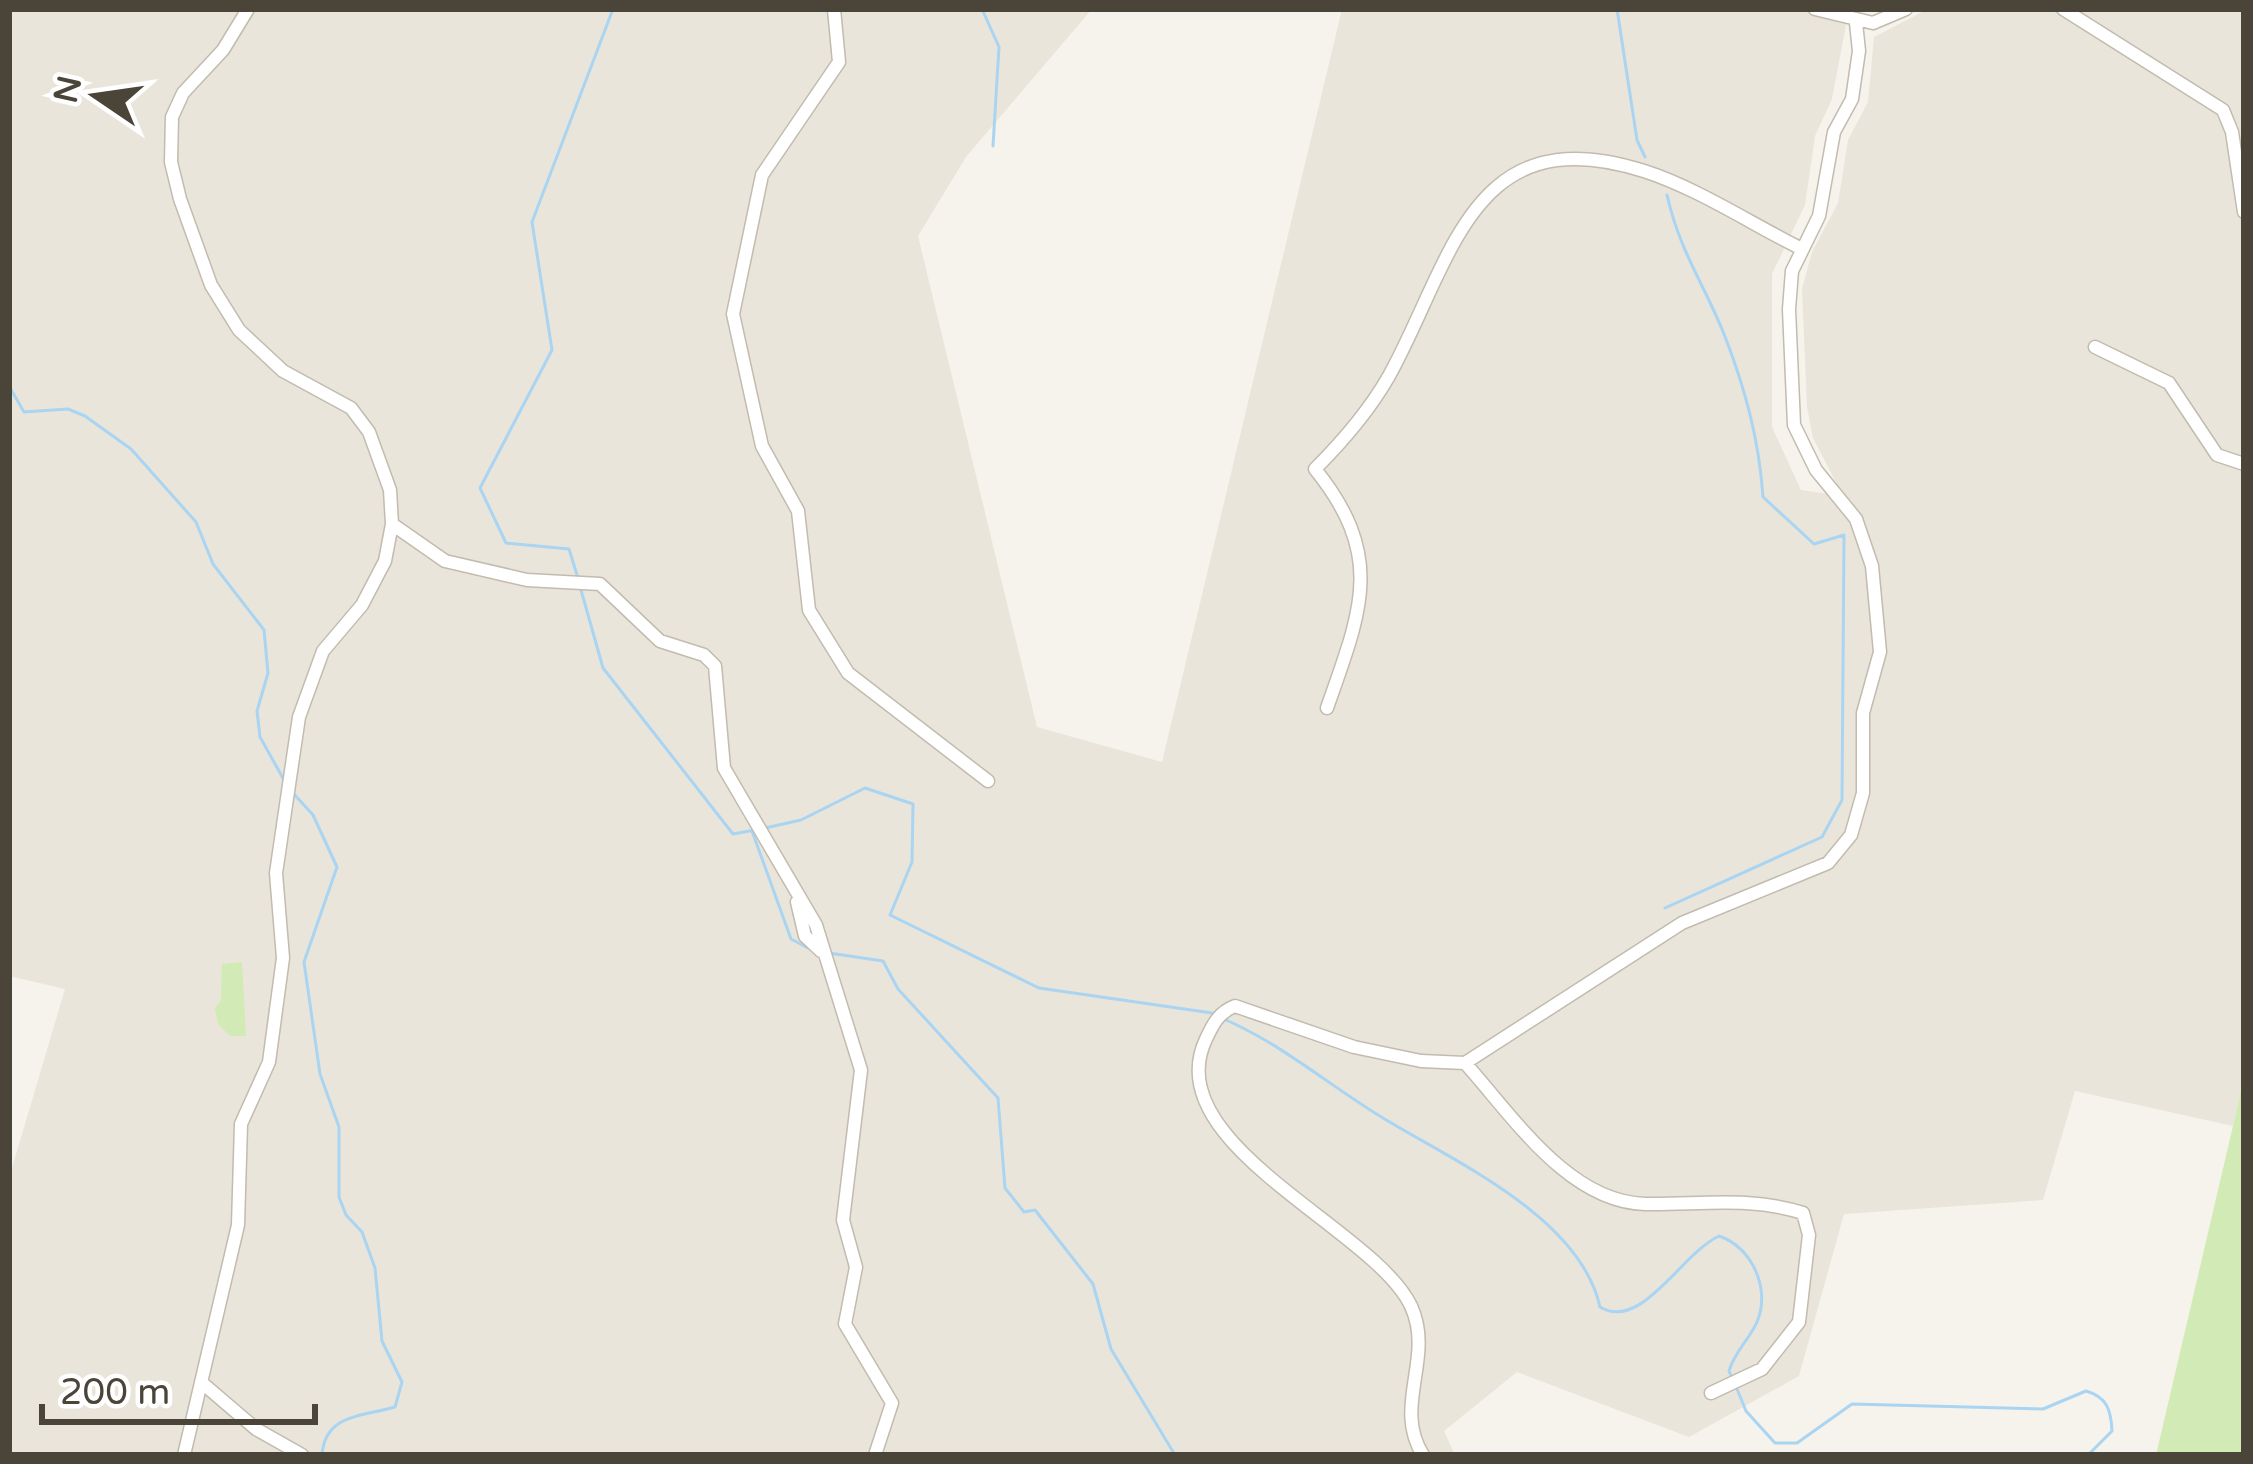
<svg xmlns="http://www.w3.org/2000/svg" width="2253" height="1464" font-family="'Varela Round',sans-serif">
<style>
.residential{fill:#eae5da}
.green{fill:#d2eab5}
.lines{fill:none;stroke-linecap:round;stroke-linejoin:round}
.stream{stroke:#a9d4f2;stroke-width:3}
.minor-casing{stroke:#c2bbae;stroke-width:15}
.minor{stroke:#fff;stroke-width:12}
</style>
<rect width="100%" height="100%" fill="#f6f3ec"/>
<!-- residential -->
<path class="residential" d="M9,9H1092L966,157L918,236L1037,727L1162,762L1342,9H1849L1832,99L1815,136L1805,205L1772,274V427L1801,490L1843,496L1813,438L1807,407L1802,289L1812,252L1838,203L1848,140L1868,102L1874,37L1928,9H2244V1077L2233,1126L2075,1091L2043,1200L1844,1214L1799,1376L1689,1437L1517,1372L1444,1431L1455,1455H9V1178L65,989L9,976Z"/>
<!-- green -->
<path class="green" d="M242,962L246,1036H230L218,1024L215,1008L221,1000L222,964Z
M2244,1077V1455H2156L2233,1126Z"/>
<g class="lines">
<!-- stream -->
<path class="stream" d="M982,9L999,47L993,146
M1617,9L1637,140L1645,157
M9,386L24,412L68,409L85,416L131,449L196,522L213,564L264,630L268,673L257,711L260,737L284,780
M577,575L569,549L506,543L480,488L552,350L532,222L613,9
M581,590L603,668L733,834L755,830
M293,793L313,815L337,867L304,962L320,1074L339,1127V1197L346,1215L362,1232L375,1268L382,1341L402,1382L395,1407C361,1417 325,1414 322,1455
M765,828L801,820L865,788L913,804L912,862L890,915L1039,988L1212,1013
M752,831L791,939L808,948
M1665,908L1822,837L1842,800L1844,535L1814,544L1763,497C1759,439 1745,388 1724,334C1703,282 1680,252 1667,195
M829,953L883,961L898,989L998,1098L1005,1188L1024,1212L1035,1210L1093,1284L1111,1349L1175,1455
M1226,1020C1283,1045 1330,1086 1383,1118C1455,1162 1580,1217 1600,1307C1641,1332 1681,1254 1719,1236C1752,1247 1771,1289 1757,1322C1749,1340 1735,1351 1729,1371L1733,1380
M1737,1389L1746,1411L1775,1443H1797L1852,1404L2043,1409L2086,1391C2107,1397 2111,1410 2112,1431L2088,1455"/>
<defs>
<path id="minor" d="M834,9L839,62L762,175L733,314L762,446L798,511L809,610L848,673L988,781
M1815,9L1873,23L1906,9
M2063,9L2223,110L2232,132L2244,212
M2095,347L2169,383L2217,455L2244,464
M392,524L445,561L527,580L600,584L660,641L704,655L715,666L724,768L816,925L861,1070L843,1220L856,1267L845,1324L892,1403L875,1455
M1327,708C1361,611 1386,557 1315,469C1343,441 1369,411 1389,376C1453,260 1471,116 1644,171C1697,188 1750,223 1800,248
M797,902L805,936L821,951
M1465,1063C1512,1115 1568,1202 1645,1204C1699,1205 1749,1196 1803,1213L1809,1235L1799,1322L1762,1369L1711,1393
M201,1382L256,1429L302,1455
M184,1455L238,1225L241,1124L269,1062L283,958L276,873L299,717L323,651L362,605L385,561L392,524L390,490L369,432L351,408L283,371L239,330L211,285L180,199L171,162L172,117L183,93L223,50L248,9
M1423,1455C1392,1406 1435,1358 1411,1306C1374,1228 1156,1144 1206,1039C1213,1024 1219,1012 1235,1006L1354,1047L1421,1061L1465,1063L1682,923L1828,863L1851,835L1863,793V713L1880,652L1872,566L1856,519L1816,470L1794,425L1789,309L1792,271L1819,216L1834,132L1852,99L1859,51L1856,23"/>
</defs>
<!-- minor casing -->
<use href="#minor" class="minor-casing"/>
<!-- minor -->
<use href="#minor" class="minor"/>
</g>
<!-- border -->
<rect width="2253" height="1464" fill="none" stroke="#4b4439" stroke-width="24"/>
<!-- north arrow -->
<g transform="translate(96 96) rotate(283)" stroke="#ffffff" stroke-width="9" paint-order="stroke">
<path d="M0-9L21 45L0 30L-21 45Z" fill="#4b4439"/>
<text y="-18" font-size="33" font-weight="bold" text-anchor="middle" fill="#4b4439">N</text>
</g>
<!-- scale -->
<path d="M42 1404v18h273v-18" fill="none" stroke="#4b4439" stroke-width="6"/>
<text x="60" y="1404" font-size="36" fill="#4b4439" stroke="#ffffff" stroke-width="9" paint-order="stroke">200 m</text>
</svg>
